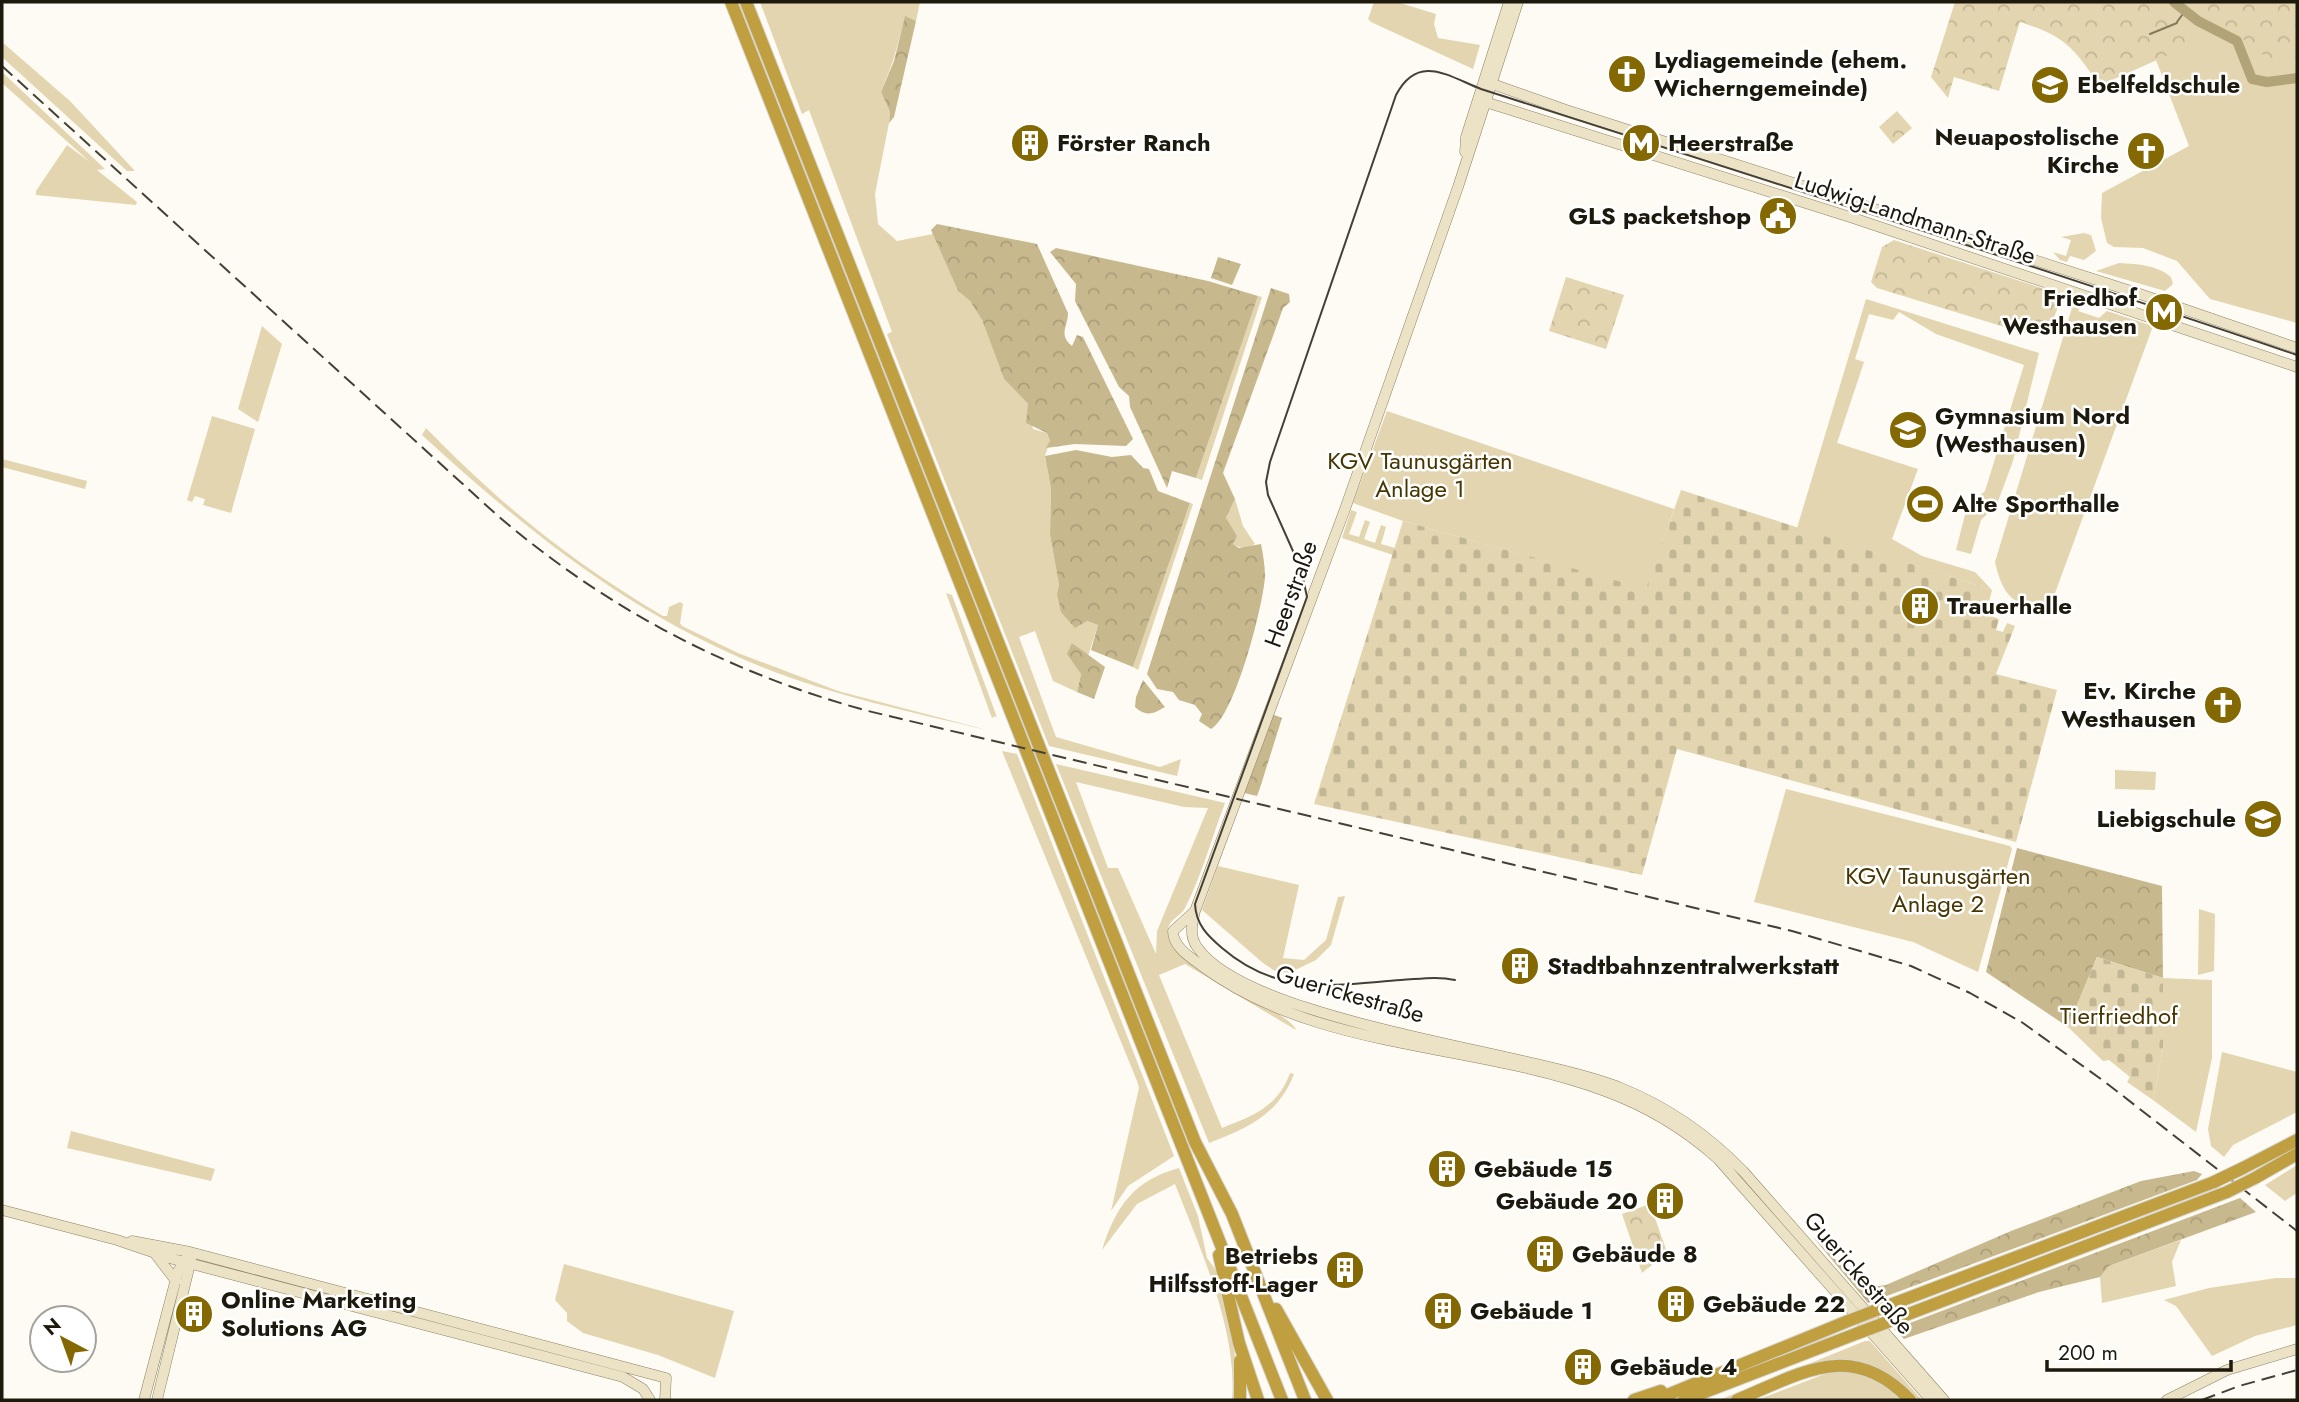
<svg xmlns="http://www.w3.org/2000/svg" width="2299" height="1402" font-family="Jost,sans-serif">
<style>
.green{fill:#e3d5af;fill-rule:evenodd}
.forest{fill:url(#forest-crowns)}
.cemetery{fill:url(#cemetery-stones)}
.park{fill:url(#park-crowns)}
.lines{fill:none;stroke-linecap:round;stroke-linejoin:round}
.stream{stroke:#857a59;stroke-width:2}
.river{stroke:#b2a379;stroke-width:10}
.secondary-casing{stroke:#8d8164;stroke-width:11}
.highway-casing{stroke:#d6d6d3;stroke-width:14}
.secondary{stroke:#ece2c6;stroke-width:10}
.highway{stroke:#c09f40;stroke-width:12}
.tram{stroke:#444035;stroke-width:2}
.rail{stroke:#444035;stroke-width:2;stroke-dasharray:14 7;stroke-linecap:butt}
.highway-bridge-casing{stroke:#d6d6d3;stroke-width:14;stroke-linecap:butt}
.highway-bridge{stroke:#c09f40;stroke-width:12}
.labels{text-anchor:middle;stroke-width:5;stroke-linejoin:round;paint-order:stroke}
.poi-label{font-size:24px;font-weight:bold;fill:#1d190d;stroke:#fff;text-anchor:start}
.street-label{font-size:24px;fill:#1d190d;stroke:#fff}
.park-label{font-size:24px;fill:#473600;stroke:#fff}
</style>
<defs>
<pattern id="forest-crowns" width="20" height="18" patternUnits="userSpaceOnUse" patternTransform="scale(1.75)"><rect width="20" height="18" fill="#c8b88e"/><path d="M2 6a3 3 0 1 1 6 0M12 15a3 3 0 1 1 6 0" fill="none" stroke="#ab9e79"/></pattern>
<pattern id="cemetery-stones" width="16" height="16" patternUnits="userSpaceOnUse" patternTransform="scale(1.75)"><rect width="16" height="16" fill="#e3d5af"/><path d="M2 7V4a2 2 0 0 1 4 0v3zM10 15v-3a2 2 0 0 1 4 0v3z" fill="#c2b695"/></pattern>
<pattern id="park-crowns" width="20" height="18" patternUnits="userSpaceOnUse" patternTransform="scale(1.75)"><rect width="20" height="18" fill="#e3d5af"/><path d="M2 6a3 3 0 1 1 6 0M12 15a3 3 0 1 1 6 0" fill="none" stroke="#c2b695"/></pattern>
</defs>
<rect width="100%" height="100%" fill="#fdfbf4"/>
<!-- green -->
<path class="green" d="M760,2H920L916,21L905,17L893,61L881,92L890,112L889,123L875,194L878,224L897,241L933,234L958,291L970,301L982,320L1004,379L1028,404L1033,429L1047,433L1050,441L1045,456L1051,489L1050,535L1059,585L1057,594L1087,621L1098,625L1088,656L1072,643L1073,661L1081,674L1077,692L1053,681L1035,631L1019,637L1056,737L1160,767L1181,759L1177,776L1049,746L887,334L892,332L809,110L802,114Z
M1374,2H1397L1436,14L1434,24L1438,38L1480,45L1473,69L1371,22L1368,19Z
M1995,2H2217L2297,30V323L2210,299L2177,261L2143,248L2114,247L2107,243L2101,218L2102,193L2189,146L2156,60L2114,79L2104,92C2074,48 2070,38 2020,22L2010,51Z
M2,42L70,101L135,171H127L2,57Z
M2,72L105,169L97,170L137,202L136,205L36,195V191L67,145L90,162L2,83Z
M2084,233L2091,235L2096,251L2084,260L2070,256L2067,262L2060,260L2053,252L2066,256L2071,240L2061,237Z
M2119,263C2138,264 2157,265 2171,277L2173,284L2165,291L2096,271Z
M1258,296L1262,297L1202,480L1196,478Z
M1866,299L2039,353L2013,461L1997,504L1981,520L1971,554L1956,550L1967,507L1985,491L2024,365L1936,334L1899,312L1893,320L1869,314L1855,359L1864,362L1837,443L1918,469L1892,539L1922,556L1975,572L1992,590L1797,528Z
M2074,301L2083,304L2078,311L2099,318L2107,311L2153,326L2047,615C2014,603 2003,598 1995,562Z
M262,326L282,344L258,422L238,409Z
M1387,411L1674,509L1647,590L1403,521L1353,503Z
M212,416L255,429L231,513L203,505L205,499L195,496L192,502L187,500Z
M426,428C501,505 570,561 663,616H667L669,607L680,602L683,604L680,623L682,626L738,653L838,691L987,730C911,712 834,696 762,667C628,613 527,531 422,435Z
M2,459L87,481L85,489L2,467Z
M1235,499L1243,526L1255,544C1247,549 1241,549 1233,544L1226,518Z
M1190,503L1193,504L1138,670L1133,667Z
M1351,510L1357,512L1349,534L1359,537L1365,520L1370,522L1364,539L1375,543L1381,525L1386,527L1381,544L1395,548L1397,541L1393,555L1342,538Z
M946,593L952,595L998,720L996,716L992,718Z
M1002,751L1017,754L1174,1156L1128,1186L1111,1211L1139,1088L1137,1081Z
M1056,764L1225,803C1212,837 1202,875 1185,908C1181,916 1170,919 1168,928C1161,963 1291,1010 1296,1030L1185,964L1159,975L1222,1128C1253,1116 1278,1107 1290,1073L1294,1074C1278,1115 1248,1128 1209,1143ZM1076,782L1184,807L1208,808L1157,931L1156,954L1118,868H1108Z
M2115,770L2156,772L2155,790L2115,789Z
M1786,789L2010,846L2012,849L1978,972L1913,942L1754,902Z
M1218,866L1299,885L1283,958L1304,960L1326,940L1338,897L1345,896L1331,945L1316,960L1289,973L1275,971L1263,963L1202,910Z
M2199,909L2215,914L2214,971L2198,975Z
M2163,978L2212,980V1058L2196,1132L2153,1100L2163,1048Z
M2222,1052L2297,1072V1112L2233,1145L2224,1157L2211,1146L2208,1129Z
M71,1131L215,1169L211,1181L67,1148Z
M2297,1165V1193L2285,1201L2265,1185Z
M1179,1168L1198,1216L1207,1258L1217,1272L1228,1311L1235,1357L1236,1400H1232C1238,1331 1200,1248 1175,1184L1137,1204L1102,1250C1116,1205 1135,1180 1179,1168Z
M2181,1240L2172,1262L2176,1286L2102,1303L2100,1277L2109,1266Z
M564,1264L734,1311L715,1378L658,1355L583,1333L567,1321V1313L555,1300Z
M2276,1278H2297V1325L2255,1336L2212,1356L2176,1306L2164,1300L2209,1288Z
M1865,1341H1870L1922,1400H1914C1899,1389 1883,1374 1867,1365C1831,1345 1763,1386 1729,1400H1719Z
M1835,1370L1872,1376L1902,1400H1757Z"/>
<!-- forest -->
<path class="forest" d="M905,16L916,21L894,117L889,123L890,112L881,92L894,61Z
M937,224L1037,244L1068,313C1068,327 1058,334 1072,346L1077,335L1083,337L1133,439L1126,446L1075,444L1046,448L1050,441L1047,433L1026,423L1028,404L1004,379L982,320L970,301L958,291L931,230Z
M1056,248L1208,281L1258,296L1196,478L1172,471L1167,488L1130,407L1129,396L1119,387L1075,301L1076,284L1050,252Z
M1218,257L1241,264L1232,285L1211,278Z
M1271,288L1289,294L1290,302L1283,308L1277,325L1223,473L1235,499L1226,518L1237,536L1233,544L1239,548L1261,544C1263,554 1265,566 1265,577C1263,606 1235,716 1211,729L1199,721L1202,714L1195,705L1179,700L1173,692L1157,689L1147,674Z
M1076,450L1112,457L1131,455L1143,468L1149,469L1158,491L1190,503L1133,667L1091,650L1098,625L1087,621L1075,628L1061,612L1057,594L1059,585L1050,535L1051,489L1045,456Z
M1072,643L1105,667L1094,699L1077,692L1081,674L1067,654Z
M1143,680L1165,707C1153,714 1146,717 1135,707L1136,697Z
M1272,714L1282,718L1260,788L1257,796L1244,793Z
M2017,848L2162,886L2163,978L2097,957L2068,1027L1986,972Z
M2194,1171L2202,1174L2197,1180L1868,1303L1813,1237L1857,1281L1870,1287L1886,1285L2011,1231L2141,1181Z
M2240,1198L2256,1212L2109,1266L2100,1277L2039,1292L1904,1339L1894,1329Z"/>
<!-- cemetery -->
<path class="cemetery" d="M1681,490L1992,590L1986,614L1999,619L1996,630L2003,632L2007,623L2015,626L1996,674L2057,690L2016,842L1677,749L1642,875L1314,804L1403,521L1646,589Z
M2097,957L2163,978V1048L2153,1100L2127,1082L2130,1077L2109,1060L2103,1061L2068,1027Z"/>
<!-- park -->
<path class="park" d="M1955,2H2160L2200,41L2114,79L2104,92C2076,51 2068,37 2020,21L1999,91L1954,77L1948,98L1931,77Z
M2195,2H2297V72L2269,59Z
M1897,111L1912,128L1893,144L1879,127Z
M1894,240L2063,295L2047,334L2034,336L1877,288L1871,282L1882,247Z
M1566,277L1624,295L1606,349L1549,331Z
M1650,1204L1667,1252L1642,1273L1622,1214Z"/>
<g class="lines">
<!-- stream -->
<path class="stream" d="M2177,22L2185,11
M2150,34L2177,23"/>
<!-- river -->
<path class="river" d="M2174,2L2198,21L2237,41L2252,79L2267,82L2297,78"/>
<defs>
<path id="secondary" d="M1518,2L1458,187L1345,509L1195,911C1192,924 1189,935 1197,947C1249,1022 1528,1051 1621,1088C1668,1107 1709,1136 1743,1171L1944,1400
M1484,81L1566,110L2137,293L2297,348
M1479,100L1853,218L2297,367
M1465,152L1466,137L1509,2
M1195,911L1173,931C1173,947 1190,957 1202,966C1318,1052 1474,1042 1605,1091C1646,1106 1686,1130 1718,1159L1931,1400
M2,1210L117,1240L173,1259L623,1377L643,1389L650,1400
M132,1241L190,1252L666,1378L665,1400
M156,1255L176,1281
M144,1400L178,1271L186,1259
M157,1400L191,1260
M2167,1400L2227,1370L2297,1349"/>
<path id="highway" d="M731,2L1282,1400
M746,2L1195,1142L1232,1214L1305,1400
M2243,1168L2297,1140
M2255,1178L2297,1154
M1219,1255L1239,1343L1258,1400
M1276,1309L1327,1400
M1874,1311L2214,1182
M1885,1323L2227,1192
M1240,1400V1361
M1634,1400L1661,1391
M1655,1400L1848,1321
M1684,1400L1858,1333
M1737,1400C1802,1373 1852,1339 1910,1400"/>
</defs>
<!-- secondary casing -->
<use href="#secondary" class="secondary-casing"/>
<!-- highway casing -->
<use href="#highway" class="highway-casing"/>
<!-- secondary -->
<use href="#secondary" class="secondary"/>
<!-- highway -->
<use href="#highway" class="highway"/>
<!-- tram -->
<path class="tram" d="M1455,980C1437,976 1420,979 1401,980C1333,985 1279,997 1222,948C1208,936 1196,925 1195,904L1307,597L1301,569L1268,495L1266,482L1270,462L1396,95C1418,53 1448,76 1481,89C1754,176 2026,263 2297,355"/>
<!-- rail -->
<path class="rail" d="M2,66L498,516C607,609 729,673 868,711L1792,931L1911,966L1970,993L2023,1023L2105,1082L2297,1231
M2202,1400L2239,1386L2297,1370"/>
<defs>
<path id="highway-bridge" d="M2214,1182L2243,1168
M2227,1192L2255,1178
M1848,1321L1874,1311
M1858,1333L1885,1323"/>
</defs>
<!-- highway-bridge casing -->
<use href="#highway-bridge" class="highway-bridge-casing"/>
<!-- highway-bridge -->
<use href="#highway-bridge" class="highway-bridge"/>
</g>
<!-- icons -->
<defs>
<symbol id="church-disc" viewBox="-11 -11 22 22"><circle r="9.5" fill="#846801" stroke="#fff"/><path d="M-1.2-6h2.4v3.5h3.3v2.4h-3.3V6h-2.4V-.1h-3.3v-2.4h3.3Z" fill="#fff"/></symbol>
<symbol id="school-disc" viewBox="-11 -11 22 22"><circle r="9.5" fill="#846801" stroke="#fff"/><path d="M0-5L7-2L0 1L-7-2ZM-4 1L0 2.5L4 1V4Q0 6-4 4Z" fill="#fff"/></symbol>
<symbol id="building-disc" viewBox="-11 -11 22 22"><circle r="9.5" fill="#846801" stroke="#fff"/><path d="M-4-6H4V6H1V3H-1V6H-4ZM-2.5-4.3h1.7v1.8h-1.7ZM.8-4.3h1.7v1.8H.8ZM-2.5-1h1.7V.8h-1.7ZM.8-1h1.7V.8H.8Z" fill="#fff"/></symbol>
<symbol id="metro-disc" viewBox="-11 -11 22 22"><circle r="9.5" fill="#846801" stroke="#fff"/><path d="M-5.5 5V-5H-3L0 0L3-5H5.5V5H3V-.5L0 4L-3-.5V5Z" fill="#fff"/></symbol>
<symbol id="civic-disc" viewBox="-11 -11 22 22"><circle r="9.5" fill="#846801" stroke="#fff"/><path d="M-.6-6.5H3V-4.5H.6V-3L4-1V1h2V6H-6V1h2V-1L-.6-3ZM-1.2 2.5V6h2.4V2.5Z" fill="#fff"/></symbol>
<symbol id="stadium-disc" viewBox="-11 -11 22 22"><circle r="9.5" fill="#846801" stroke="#fff"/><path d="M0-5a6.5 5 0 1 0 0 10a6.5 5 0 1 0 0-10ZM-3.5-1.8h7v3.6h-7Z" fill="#fff"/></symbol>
</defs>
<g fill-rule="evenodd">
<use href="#church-disc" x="1605" y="52" width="44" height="44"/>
<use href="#school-disc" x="2028" y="63" width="44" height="44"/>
<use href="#building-disc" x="1008" y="121" width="44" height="44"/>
<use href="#metro-disc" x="1619" y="121" width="44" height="44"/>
<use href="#church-disc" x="2124" y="129" width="44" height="44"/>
<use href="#civic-disc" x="1756" y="194" width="44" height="44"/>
<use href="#metro-disc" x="2142" y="290" width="44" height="44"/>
<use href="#school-disc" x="1886" y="408" width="44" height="44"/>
<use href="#stadium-disc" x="1903" y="482" width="44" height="44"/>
<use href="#building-disc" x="1898" y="584" width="44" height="44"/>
<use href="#church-disc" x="2201" y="683" width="44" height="44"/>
<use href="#school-disc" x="2241" y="797" width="44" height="44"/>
<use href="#building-disc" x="1498" y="944" width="44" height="44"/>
<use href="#building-disc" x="1425" y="1147" width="44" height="44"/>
<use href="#building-disc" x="1643" y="1179" width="44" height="44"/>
<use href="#building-disc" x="1523" y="1232" width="44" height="44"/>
<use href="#building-disc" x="1323" y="1248" width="44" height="44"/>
<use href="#building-disc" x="1654" y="1282" width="44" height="44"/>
<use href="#building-disc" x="1421" y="1289" width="44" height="44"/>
<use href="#building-disc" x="172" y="1292" width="44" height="44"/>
<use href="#building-disc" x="1561" y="1345" width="44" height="44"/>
</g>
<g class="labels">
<!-- poi labels -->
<g class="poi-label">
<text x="1654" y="68">Lydiagemeinde (ehem.<tspan x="1654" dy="28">Wicherngemeinde)</tspan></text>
<text x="2077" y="93">Ebelfeldschule</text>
<text x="2119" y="145" text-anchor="end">Neuapostolische<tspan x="2119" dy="28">Kirche</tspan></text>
<text x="1057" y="151">Förster Ranch</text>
<text x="1668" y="151">Heerstraße</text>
<text x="1751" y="224" text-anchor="end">GLS packetshop</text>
<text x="2137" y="306" text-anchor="end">Friedhof<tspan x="2137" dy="28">Westhausen</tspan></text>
<text x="1935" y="424">Gymnasium Nord<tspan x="1935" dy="28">(Westhausen)</tspan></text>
<text x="1952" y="512">Alte Sporthalle</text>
<text x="1947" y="614">Trauerhalle</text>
<text x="2196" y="699" text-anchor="end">Ev. Kirche<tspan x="2196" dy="28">Westhausen</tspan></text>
<text x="2236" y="827" text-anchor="end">Liebigschule</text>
<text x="1547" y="974">Stadtbahnzentralwerkstatt</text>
<text x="1474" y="1177">Gebäude 15</text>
<text x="1638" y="1209" text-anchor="end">Gebäude 20</text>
<text x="1572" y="1262">Gebäude 8</text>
<text x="1318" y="1264" text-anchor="end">Betriebs<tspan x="1318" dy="28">Hilfsstoff-Lager</tspan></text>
<text x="221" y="1308">Online Marketing<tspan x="221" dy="28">Solutions AG</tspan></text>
<text x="1703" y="1312">Gebäude 22</text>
<text x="1470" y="1319">Gebäude 1</text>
<text x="1610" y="1375">Gebäude 4</text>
</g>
<!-- street labels -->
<g class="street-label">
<text transform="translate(1915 218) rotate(18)" y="8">Ludwig-Landmann-Straße</text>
<text transform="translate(1291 594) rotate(-70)" y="8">Heerstraße</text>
<text transform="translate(1350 994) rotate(16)" y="8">Guerickestraße</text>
<text transform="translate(1859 1273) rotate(49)" y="8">Guerickestraße</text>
</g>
<!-- park labels -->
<g class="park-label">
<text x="1420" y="469">KGV Taunusgärten<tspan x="1420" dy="28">Anlage 1</tspan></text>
<text x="1938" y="884">KGV Taunusgärten<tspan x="1938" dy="28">Anlage 2</tspan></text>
<text x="2119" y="1024">Tierfriedhof</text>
</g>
</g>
<!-- border -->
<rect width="2299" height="1402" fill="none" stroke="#1d190d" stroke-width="7"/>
<!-- north arrow -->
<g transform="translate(63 1339) rotate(319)"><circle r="33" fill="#ffffff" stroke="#a5a39e" stroke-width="2"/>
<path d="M0-5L12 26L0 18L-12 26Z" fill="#846801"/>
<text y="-10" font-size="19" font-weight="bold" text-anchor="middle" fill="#1d190d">N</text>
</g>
<!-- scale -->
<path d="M2047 1360v10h184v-10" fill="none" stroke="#1d190d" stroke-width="3.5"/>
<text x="2058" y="1360" font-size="21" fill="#1d190d" stroke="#ffffff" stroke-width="5" paint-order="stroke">200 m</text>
</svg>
